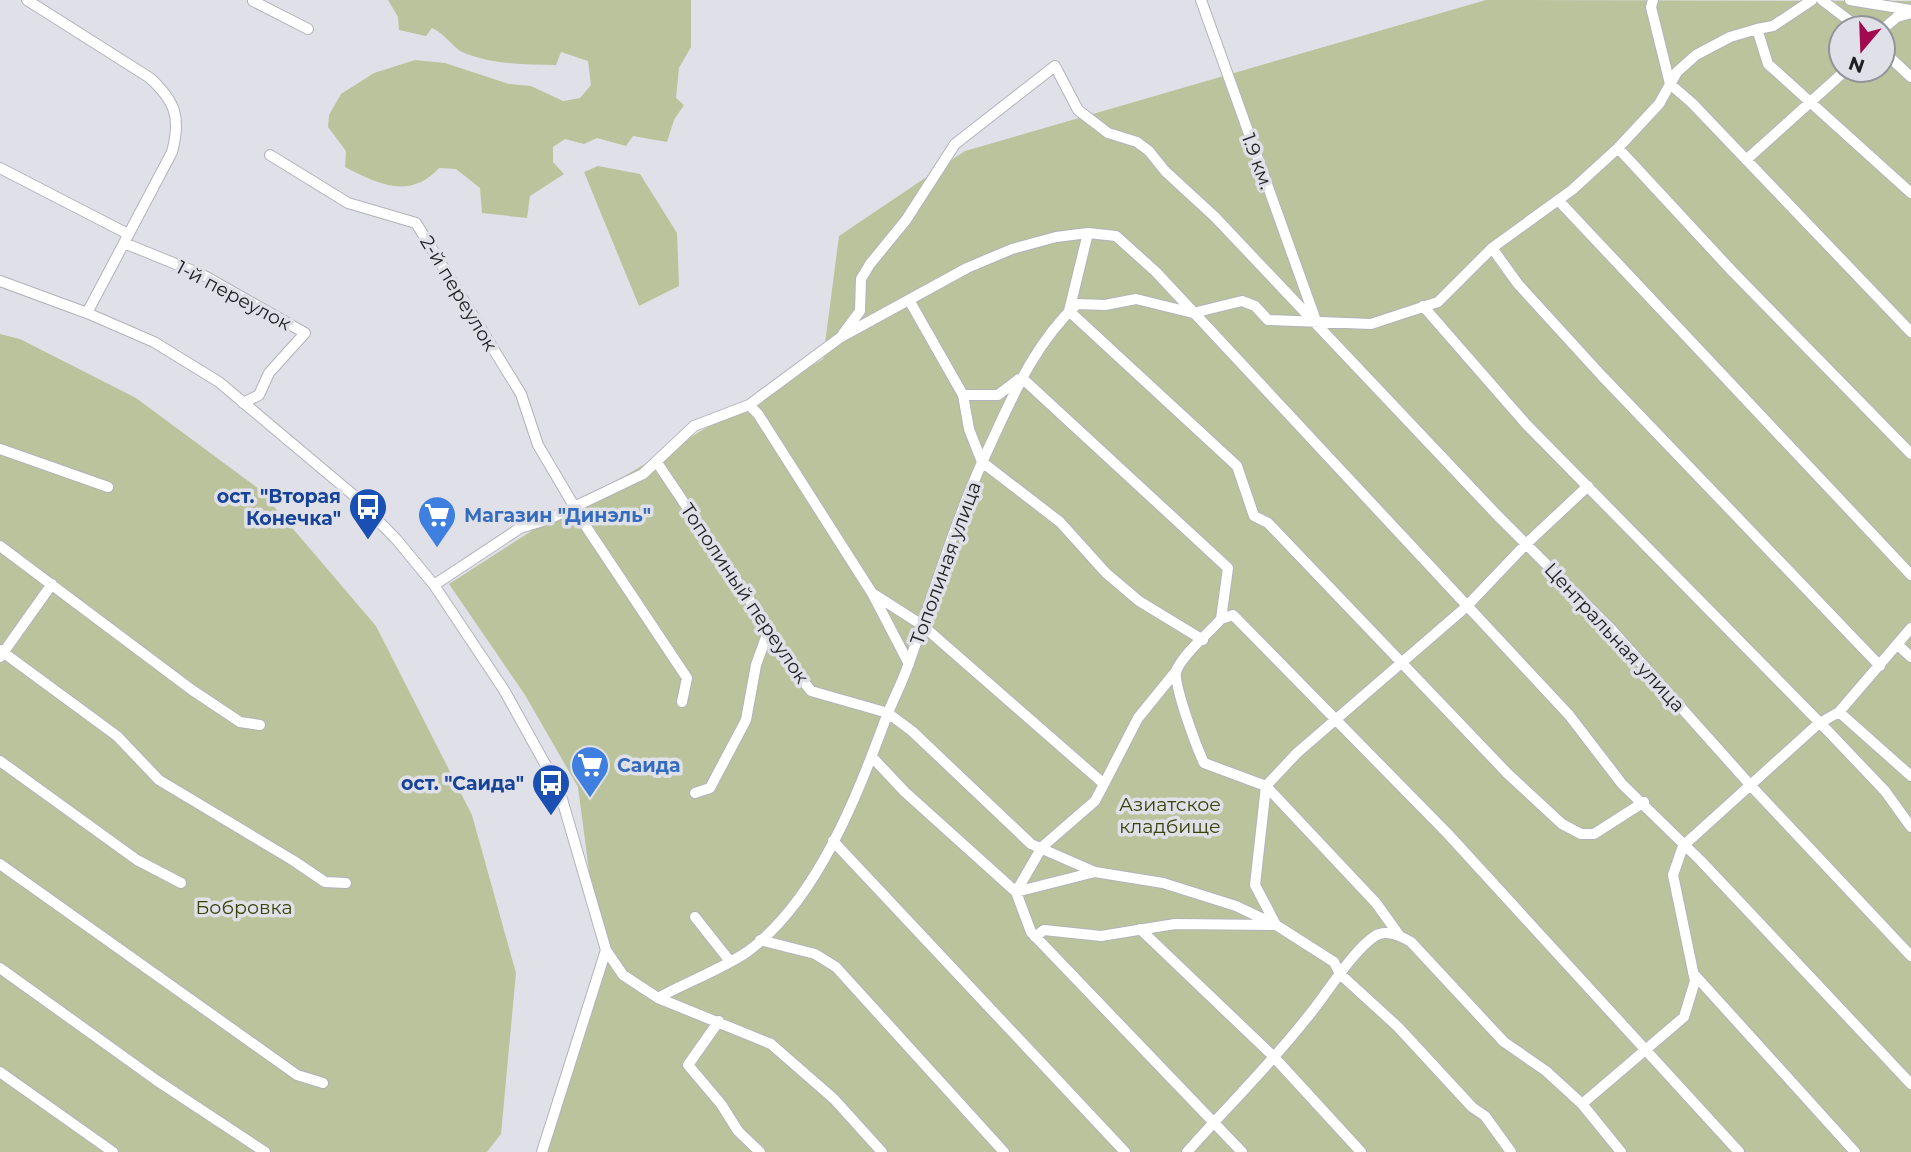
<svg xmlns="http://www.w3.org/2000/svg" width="1911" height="1152" font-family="Montserrat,sans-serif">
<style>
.green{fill:#bbc39d;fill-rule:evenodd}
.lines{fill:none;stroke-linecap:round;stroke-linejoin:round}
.minor-casing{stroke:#b2b3ba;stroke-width:12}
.minor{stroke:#fff;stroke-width:10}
.labels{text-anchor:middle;stroke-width:7;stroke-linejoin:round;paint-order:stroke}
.street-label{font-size:19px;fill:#202023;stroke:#e0e1e8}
.transit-label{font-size:19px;font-weight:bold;fill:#164399;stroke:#e0e1e8;text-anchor:end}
.shop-label{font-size:19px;font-weight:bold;fill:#366cbe;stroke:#e0e1e8;text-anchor:start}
.park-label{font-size:19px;fill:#394107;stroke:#e0e1e8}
</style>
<rect width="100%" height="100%" fill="#e0e1e8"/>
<!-- green -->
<path class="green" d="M388,0H691V47L679,68L676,98L684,105L674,120L667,142L633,136L626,146L597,138L584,144L565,139L553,147V162L564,174L530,196L527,218L482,213L480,188L456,169L439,168C410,200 378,184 345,167L346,151L328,127L329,115L341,94L374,73L415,60L445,63L509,84L531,86L563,101L580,98L591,85L588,61L561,52L556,65C525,64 492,65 462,52C454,48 445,34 432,28L426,36L399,30L398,17Z
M1486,0L1911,1V1152H543L606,950L589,871L578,787L525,695L449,584L533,530L823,359L839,236L965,151ZM1841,28H1883V70H1841Z
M598,166L640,174L677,233L679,286L639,306L584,172Z
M0,334L20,339L136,398L259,489L376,626L472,815L516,973L501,1134L487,1152H0Z"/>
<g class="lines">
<defs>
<path id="minor" d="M27,0L150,78C176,102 181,118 172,152L87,313
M1201,0L1315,318
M1653,0L1651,7L1670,84L1692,103L1911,332
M1812,0L1773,26L1757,29L1768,64L1911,193
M1822,0L1859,28
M1850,0L1911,10
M253,1L308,29
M1883,29L1897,17L1911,13
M1883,51L1911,77
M1618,148L1732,271L1911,454
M270,155L348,203L416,223L521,394L538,445L587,528L687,678L682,702
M1746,160L1846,70
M0,168L128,234
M1558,200L1911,575
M124,243L203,275L305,333L269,373L259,395L243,403
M1492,248L1518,284L1602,376L1880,666
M0,281L87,313L154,342L219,382L351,493L397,540L434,585L504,690L559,789L606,950L542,1152
M909,300L963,395L969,429L982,462
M1423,306L1526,424L1826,729L1885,791L1911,827
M1069,311L1237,466L1254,516L1268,523L1508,774L1562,824L1581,834H1594L1644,802
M1069,311L1088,233
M843,334L860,311L861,279L870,264L906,220L955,144L1055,66L1078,110L1108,133L1137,142L1149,151L1165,171L1215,217L1497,515L1611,629L1752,787L1911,956
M1022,378L1228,568L1221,619L1233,615L1448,834L1739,1152
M963,395H998L1019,379
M749,405L758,414L872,593L922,625L1104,784L1138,718L1177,670
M0,449L108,487
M982,462L1060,522L1106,573L1139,601L1203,640
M658,464L769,629L775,644L811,691L888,713
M0,546L192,690L240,722L260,725
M434,585L520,528L549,519L643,474L694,426L749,405L841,337L967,268L1012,249L1056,237L1088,233L1116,236L1156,272L1569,715L1622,784L1701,861L1911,1084
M873,595L909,664
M1221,619C1208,634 1186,651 1177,669C1171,680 1197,748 1204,763L1266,786L1376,903L1399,935
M1898,645L1911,657
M0,650L117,736L159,780L294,861L325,882L346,883
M0,657L52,584
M1839,712L1911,776
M889,714L912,731L1031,844L1095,872L1163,883L1236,906L1276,925L1334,962L1340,974L1398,1027L1472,1107L1485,1116L1511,1152
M872,757L905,792L1016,892L1031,932L1242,1152
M0,761L137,860L181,883
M695,793L710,788L746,720L756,665L769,629
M833,841L1125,1152
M0,864L297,1075L323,1083
M1095,872L1016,892L1042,847L1095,801L1104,784
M695,917L729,960
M1140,929L1273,1056L1361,1152
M1035,937L1044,930L1101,936L1175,924L1276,925L1255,885L1266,786L1297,753L1466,607L1526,544L1588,486
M760,940L815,954L836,967L1004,1152
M606,950L623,975L658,998L771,1044L834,1099L882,1152
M0,968L156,1080L265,1152
M1693,973L1855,1152
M658,998C685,983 722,969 747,952C817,901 857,796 886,718C891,704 900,687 906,671C934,594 956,516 991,443C1014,393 1036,342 1077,304L1105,305L1136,299L1193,313L1242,301L1255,306L1268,320L1371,324L1438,302L1492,248L1572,190L1618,148L1659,104L1677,72L1696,55L1730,37L1757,29
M719,1021L688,1065L721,1104L738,1131L760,1152
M0,1072L113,1152
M1582,1104L1621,1152
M1187,1152C1226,1108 1269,1066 1306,1019C1325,997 1351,952 1375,936C1386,929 1401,936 1411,942L1504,1042L1546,1071L1582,1104L1684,1017L1695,981L1673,875L1683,846L1818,724L1839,712L1911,628"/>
</defs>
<!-- minor casing -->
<use href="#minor" class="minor-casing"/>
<!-- minor -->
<use href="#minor" class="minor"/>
</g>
<!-- icons -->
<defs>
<symbol id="bus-pin" viewBox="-11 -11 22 30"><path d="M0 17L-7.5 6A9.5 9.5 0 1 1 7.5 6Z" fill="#1a4fb4" stroke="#e0e1e8"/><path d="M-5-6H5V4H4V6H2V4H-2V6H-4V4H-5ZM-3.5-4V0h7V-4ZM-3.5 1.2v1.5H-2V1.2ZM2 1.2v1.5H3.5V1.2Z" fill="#fff"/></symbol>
<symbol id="supermarket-pin" viewBox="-11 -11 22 30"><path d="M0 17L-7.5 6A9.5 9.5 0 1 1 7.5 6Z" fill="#3f7fe0" stroke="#e0e1e8"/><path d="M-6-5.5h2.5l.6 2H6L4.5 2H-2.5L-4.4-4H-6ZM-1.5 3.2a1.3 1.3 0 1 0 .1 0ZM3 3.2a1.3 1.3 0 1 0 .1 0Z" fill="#fff"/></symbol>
</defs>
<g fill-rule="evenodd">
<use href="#bus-pin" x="346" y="485" width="44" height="60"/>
<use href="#supermarket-pin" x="415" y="493" width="44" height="60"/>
<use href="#supermarket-pin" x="568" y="743" width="44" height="60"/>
<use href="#bus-pin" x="529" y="761" width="44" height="60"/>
</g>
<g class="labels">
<!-- street labels -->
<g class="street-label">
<text transform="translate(1258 161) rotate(70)" y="7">1.9 км.</text>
<text transform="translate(459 293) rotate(59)" y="7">2-й переулок</text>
<text transform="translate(234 295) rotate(28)" y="7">1-й переулок</text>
<text transform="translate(945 563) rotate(-70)" y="7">Тополиная улица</text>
<text transform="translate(745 593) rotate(56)" y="7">Тополиный переулок</text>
<text transform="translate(1615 637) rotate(47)" y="7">Центральная улица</text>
</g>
<!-- transit labels -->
<g class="transit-label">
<text x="341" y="503">ост. "Вторая<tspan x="341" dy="22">Конечка"</tspan></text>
<text x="524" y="790">ост. "Саида"</text>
</g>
<!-- shop labels -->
<g class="shop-label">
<text x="464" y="522">Магазин "Динэль"</text>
<text x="617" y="772">Саида</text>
</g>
<!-- park labels -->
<g class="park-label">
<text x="1170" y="811">Азиатское<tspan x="1170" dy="22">кладбище</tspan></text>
<text x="244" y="914">Бобровка</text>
</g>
</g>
<!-- north arrow -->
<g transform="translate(1862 49) rotate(199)"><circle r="33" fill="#e0e1e8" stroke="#939499" stroke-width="2"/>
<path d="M0-5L12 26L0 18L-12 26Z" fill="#a10a4e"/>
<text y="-10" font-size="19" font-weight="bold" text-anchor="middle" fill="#202023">N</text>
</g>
</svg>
